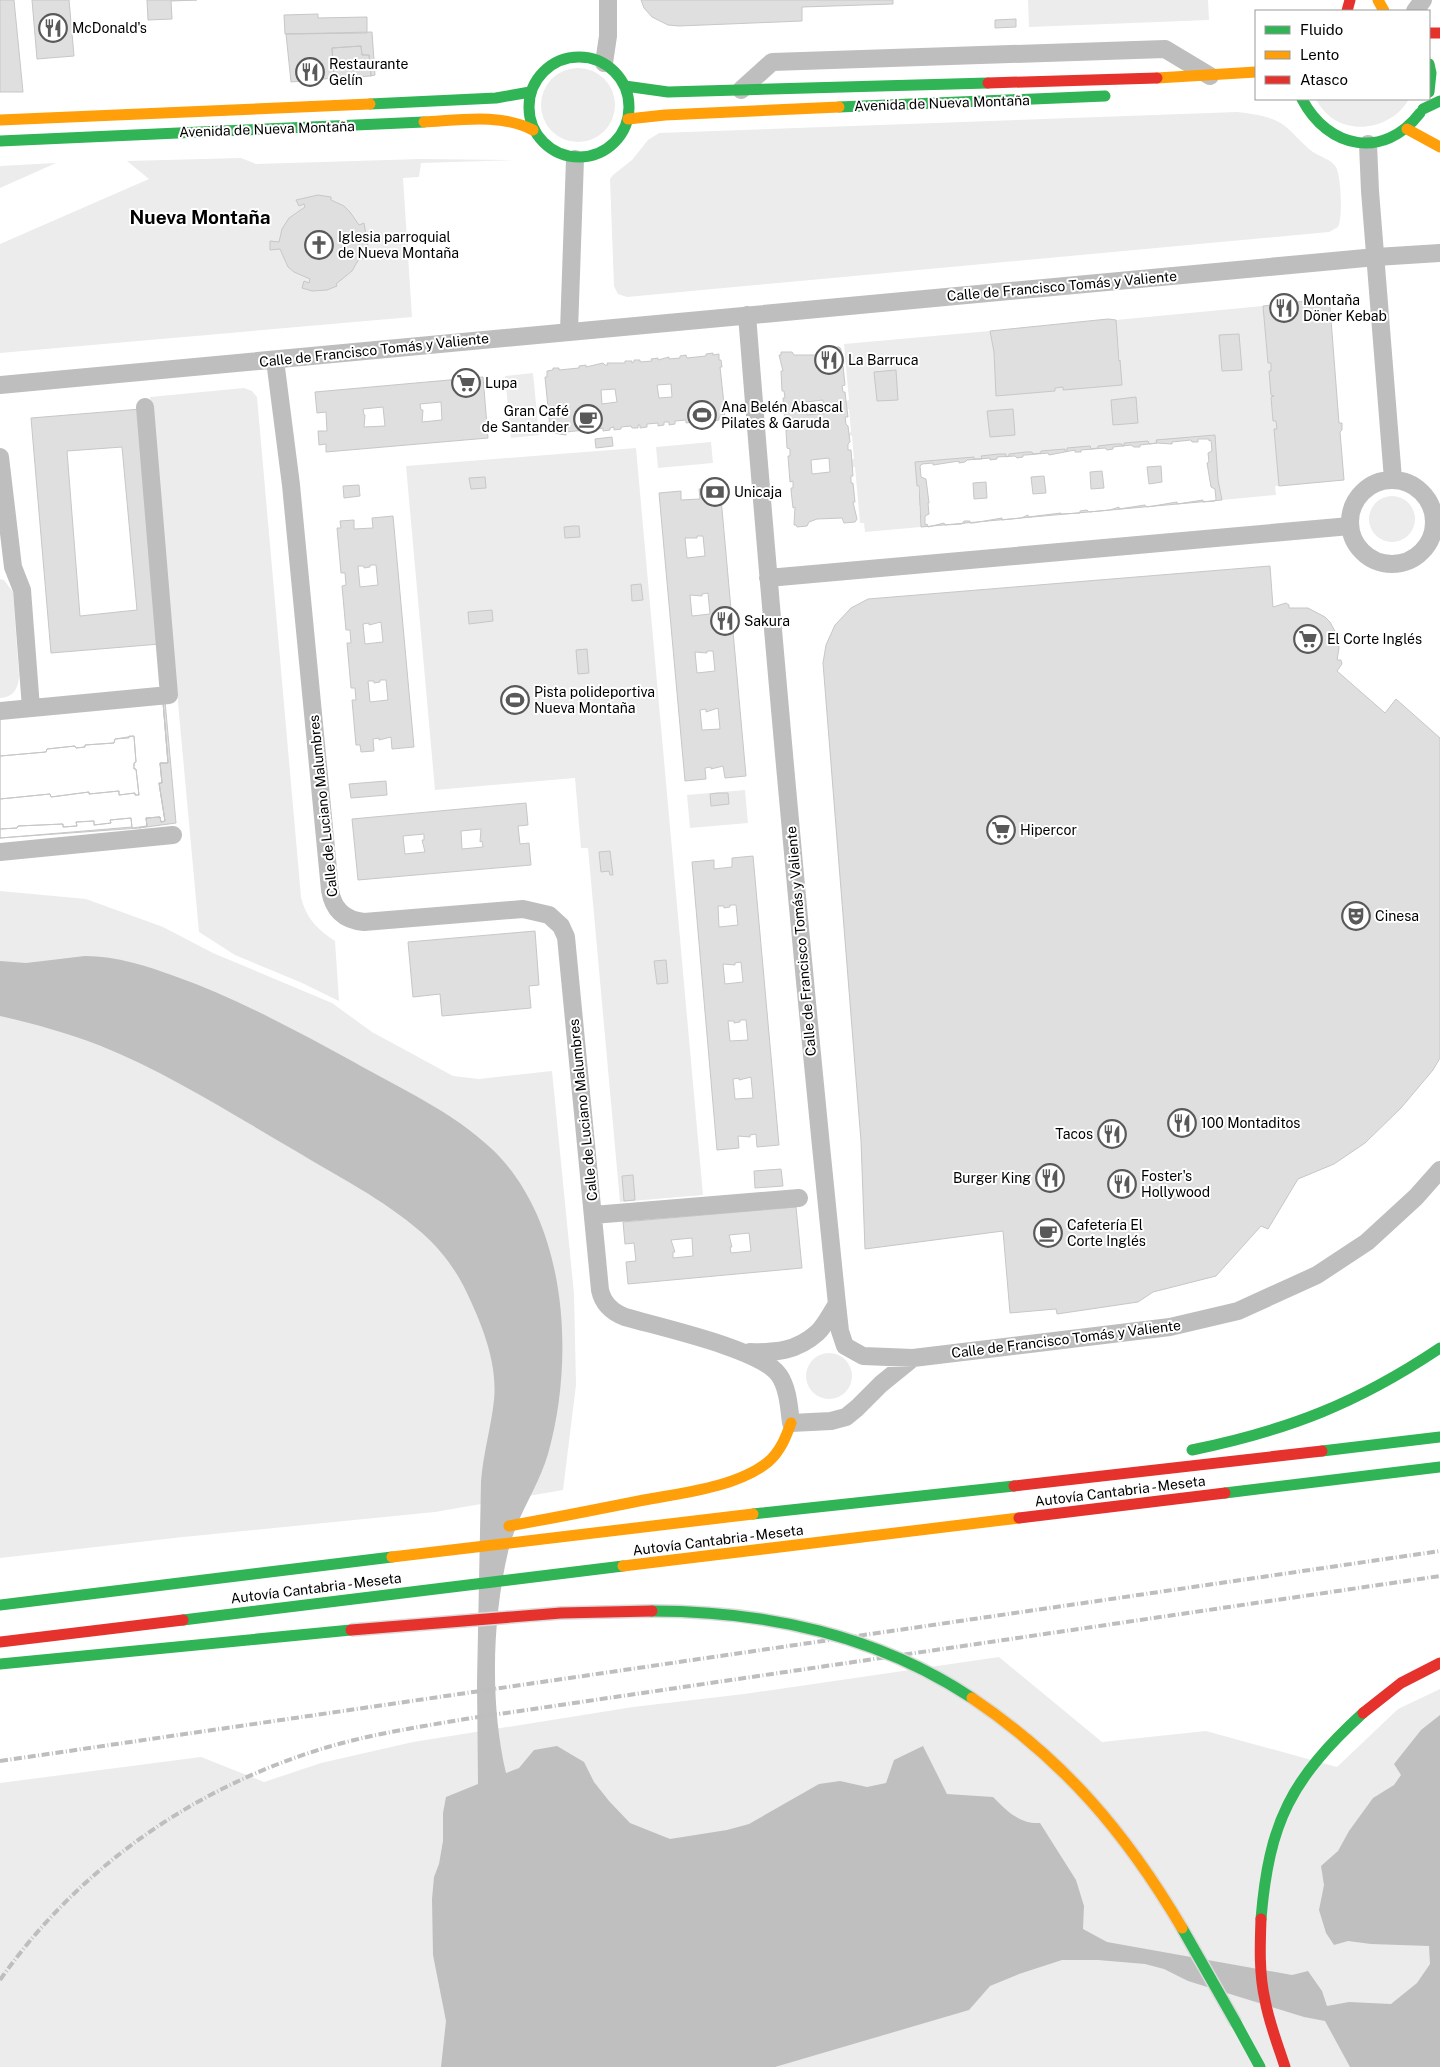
<svg xmlns="http://www.w3.org/2000/svg" width="1440" height="2067" font-family="'Public Sans',sans-serif">
<style>
.green{fill:#ececec}
.water{fill:#bfbfbf}
.building{fill:#dfdfdf;stroke:#c7c7c7;fill-rule:evenodd}
.lines{fill:none;stroke-linecap:round;stroke-linejoin:round}
.street{stroke:#bebebe;stroke-width:18}
.fast{stroke:#30b455;stroke-width:11}
.slow{stroke:#ff9f0a;stroke-width:11}
.jam{stroke:#e5322d;stroke-width:11}
.rail{stroke:#bebebe;stroke-width:4;stroke-dasharray:8 2.5 1 2.5;stroke-linecap:butt}
.fast-bridge-casing{stroke:#dbdbdb;stroke-width:14;stroke-linecap:butt}
.slow-bridge-casing{stroke:#dbdbdb;stroke-width:14;stroke-linecap:butt}
.jam-bridge-casing{stroke:#dbdbdb;stroke-width:14;stroke-linecap:butt}
.fast-bridge{stroke:#30b455;stroke-width:11}
.slow-bridge{stroke:#ff9f0a;stroke-width:11}
.jam-bridge{stroke:#e5322d;stroke-width:11}
.labels{text-anchor:middle;stroke-width:4;stroke-linejoin:round;paint-order:stroke}
.poi-label{font-size:14px;fill:#000;stroke:#fff;text-anchor:start}
.street-label{font-size:14px;fill:#000;stroke:#fff}
.district-label{font-size:19px;font-weight:bold;fill:#000;stroke:#fff}
</style>
<rect width="100%" height="100%" fill="#fff"/>
<!-- green -->
<path class="green" d="M1028,0H1208L1209,20L1029,27Z
M541 105a37 37 0 1 1 74 0a37 37 0 1 1-74 0Z
M1316,99H1409C1389,134 1335,138 1316,99Z
M1237,112C1254,114 1271,116 1285,126C1295,134 1303,145 1313,152C1320,157 1331,159 1336,167C1341,176 1343,218 1338,227L1329,232L627,297L618,294L614,286L610,179L613,175L632,160L648,140L659,133Z
M241,158L256,164L421,159L518,160L421,163L419,177L403,178L412,317L0,353V244L149,179L127,161Z
M56,163L0,188V166Z
M1263,306L1268,363H1271V371H1269L1271,395L1274,396L1271,398L1273,421H1276L1277,429L1274,430L1279,486H1275L1276,495L1222,500L1218,480L1215,435L1156,441L1157,443L1149,444L1148,441L1125,443L1124,446H1122V444L1098,446V448L1091,449L1090,446L1067,448V451H1065L1064,449L1041,451V453L1033,454L1032,452L1009,454V456L1006,457V454L981,456L982,459H974L973,457L915,462L920,505L919,506L921,527L865,532L864,523H860L855,467H852L851,459H854L852,436L849,435V433L851,432L849,409H847L846,401L849,400L844,344L990,331L994,352L997,396L1055,391V388L1063,387L1064,390L1122,385L1116,320Z
M533,373L539,435L511,438L505,376Z
M244,388L252,391L257,397L301,897C306,918 317,929 335,941L339,1001L300,982L235,955L199,932L150,397Z
M711,442L713,463L658,468L656,447Z
M636,448L703,1195L620,1202L588,848H581L575,778L435,790L406,466Z
M1369 519a23 23 0 1 1 46 0a23 23 0 1 1-46 0Z
M0,579L4,580L13,592L19,676C18,689 14,697 0,698Z
M745,790L748,823L690,828L687,795Z
M0,891L86,899L163,927L213,953L332,1003L372,1032L453,1076L479,1079L552,1071L574,1294L576,1385L563,1490L435,1512L183,1537L0,1558Z
M806 1376a23 23 0 1 1 46 0a23 23 0 1 1-46 0Z
M999,1657L1102,1742L1206,1731L1337,1767L1398,1709L1440,1689V2067H0V1783L201,1757L264,1782L321,1763L413,1742L633,1707L744,1694Z"/>
<!-- water -->
<path class="water" d="M85,956C117,956 147,966 177,977C238,999 295,1030 352,1061C401,1089 452,1111 493,1150C568,1223 575,1359 548,1454C538,1488 516,1517 508,1552C492,1620 490,1705 506,1773L519,1768L534,1750L557,1746L584,1762L594,1782L609,1801L630,1823L670,1839L727,1830L749,1824L819,1784L840,1781L867,1787L886,1783L894,1760L923,1746L947,1794L993,1797C1007,1811 1019,1824 1040,1823L1076,1880L1084,1906L1083,1929L1107,1942L1292,1975L1308,1971L1322,1991L1327,2006L1349,2002L1391,2004L1417,1983L1430,1964L1429,1946L1371,1944L1348,1941L1334,1945L1326,1933L1319,1910L1324,1885L1321,1866L1338,1851L1349,1831L1373,1798L1394,1785L1401,1775L1394,1764L1421,1730L1440,1715V2067H1350L1325,2021L1304,2017L1188,1981L1164,1969L1145,1964L1098,1960H1062L1019,1974L990,1986L969,2010L775,2067H441L446,2021L433,1955L432,1899L434,1877L439,1864L443,1841V1813L446,1797L478,1784L477,1682L481,1482C483,1454 491,1428 494,1400C498,1361 480,1319 463,1285C452,1264 438,1247 421,1232C383,1199 337,1176 294,1150C234,1115 166,1072 101,1046C68,1033 35,1024 0,1016V961L26,963Z"/>
<!-- building -->
<path class="building" d="M0,0H14L23,92H0Z
M32,0H69L74,56L37,59Z
M147,0H197L171,1L172,19L148,20Z
M641,0H893V4L802,7V21L679,26L668,25L652,17L644,8Z
M318,14V18L367,17V33L285,34L284,15Z
M1016,19V27L995,28V20Z
M372,32L375,75L371,76L369,55H362L361,46L332,48L334,78L291,82L286,34Z
M361,46L362,55H369L371,76L334,78L332,48Z
M318,195L331,197V200L344,206L350,212L359,225L364,223L368,247L365,259L360,257L352,271L336,284L337,286L327,290L312,291L302,288L304,281L309,283L310,279L294,272L288,267L280,249L270,250V241L279,242L282,229L289,218L305,207L304,204L299,206L296,200Z
M1315,300L1328,301L1330,307L1339,423H1342V430L1340,432L1344,480L1279,486L1274,429H1277L1276,421H1273L1271,397L1274,396L1271,395L1269,371H1271V363H1268L1263,306Z
M1108,319L1116,320L1119,361L1120,360L1122,385L1063,390V387L1055,388V391L996,396L994,352L990,331Z
M1239,334L1242,370L1222,371L1219,335Z
M839,347L841,349V366H843L845,385L842,386L843,392H845L846,401L848,417H845L846,424L848,426L850,442L848,444V450H851L853,476H851V483H853L855,502H853L857,519L855,522L844,523L842,518L817,519L809,522L807,526L797,527L796,525H794L795,507L793,508L791,490V488H793V481L790,482L788,456H790V449L787,448L786,430H788L787,423H785L783,398H785L784,391H782L781,371H783L779,355H781V352H792L794,355H818L827,353L829,348ZM823,400L824,413L807,415L806,402ZM829,458L830,472L812,474L811,460Z
M713,353V355L719,354V360H721L722,367H720L724,404H726L727,411H724L725,417H719V420L713,421L712,418L693,420V422L686,423V420L675,421V424L669,425V422H664V425L658,426V423L647,424V427L640,428V425H638V428H632L631,426L621,427V429L614,430V427L610,428V430L603,431V428L592,430V432L586,433L585,430L566,432V435L553,433L552,427L550,428L545,377H547V371L553,370V368H559V370L579,368V366L586,365V367L603,363L605,365H608L607,363H625V361H632V363L634,362V360H640V362L652,361L651,359L658,358V360L669,357V359L680,358V356L686,355L687,358L706,356V354ZM671,384L672,397L659,398L657,385ZM615,389L617,402L602,404L601,390Z
M896,370L898,400L877,401L874,372Z
M483,377L488,438L326,452V444L319,445L318,431H327L326,412L317,413L315,392ZM441,402L442,420L422,422L423,410H421L420,404ZM383,407L385,426L364,427L365,415H364L363,409Z
M1136,397L1138,423L1113,425L1111,400Z
M141,409L160,644L51,653L31,418ZM122,447L137,610L80,616L67,451Z
M1013,409L1015,435L990,437L987,411Z
M1215,435L1218,480L1222,500L921,527L919,486H917L915,462L974,457V459H982L981,456L999,454H1006V457L1009,456V454L1026,452H1032L1033,454L1041,453V451L1065,449V451H1067V448L1090,446L1091,449L1098,448V446L1115,444H1122V446H1124V443L1148,441L1149,444L1157,443L1156,440Z
M612,437L613,446L596,448L595,439Z
M1198,439H1209V441L1211,440L1212,451L1208,453L1209,462L1207,463L1211,487L1215,489L1216,499L1215,501L1203,502V500L1177,504V502L1147,507L1145,505L1119,509V507L1110,510L1089,512L1087,510L1080,511V513L1061,514V513L1028,517V515L1021,518L1002,520V518L973,523H970V521H964L962,524L945,525L944,523L928,527L927,524L925,525V516L929,514L928,503H929L926,479L921,477L920,466L922,464L933,463V465L959,461V463L965,462L967,460L990,458V460L997,459V457L1015,456L1017,458L1023,457V455H1026L1048,453L1049,455L1075,450V452H1081V450L1105,448L1107,450L1113,449V447L1131,445L1134,447H1140V445L1157,443L1172,444V442L1191,440L1192,442H1198ZM1161,466L1162,482L1149,484L1147,467ZM1102,471L1104,488L1091,489L1090,472ZM1044,476L1046,493L1033,494L1031,477ZM986,482L987,498L974,499L973,483Z
M485,477L486,488L471,489L469,478Z
M359,485L360,496L344,498L343,486Z
M720,487L746,776L725,778L723,766L711,769V767L705,768L706,779L685,781L659,493L681,491V500L700,499L699,489ZM697,536H703L705,556L687,558L685,538H697ZM708,593L710,614L692,616L690,595L702,596V594ZM707,651H713L715,671L697,673L695,652L707,653ZM718,708L720,729L702,730L700,710L706,709V712Z
M393,516L414,747L392,749L391,737L379,740V738L373,739L374,751L361,752L360,745H356L352,700H356L355,688H351L347,643H351L350,630H346L342,586L346,585L345,573H341L337,528H341L340,521L354,520V529L373,528L372,518ZM370,565H376L378,585L360,587L358,566H364V568L370,567ZM381,622L383,642L365,644L363,624L369,623V625ZM380,680H386L388,700L370,702L368,681H374V683L380,682Z
M573,526H579L580,537L565,538L564,527Z
M1270,566L1273,607L1286,603L1289,605V608H1308L1325,617L1330,622L1338,637L1339,648L1337,660H1341L1342,664L1337,671L1385,713L1396,699L1440,738V1058L1433,1070L1401,1108L1365,1143L1334,1164L1298,1179L1268,1229L1261,1226L1216,1276L1153,1292L1138,1302L1057,1314L1056,1309L1010,1313L1003,1231L865,1249L861,1141L823,663L826,645L835,625L851,608L868,599Z
M641,584L643,600L632,601L631,585Z
M492,610L493,621L469,624L468,612Z
M587,649L589,673L578,674L576,650Z
M165,701L176,823L139,828L147,826L146,818L160,817L161,822L165,821L159,783H162L160,763H168L163,702Z
M163,702L168,763H160L162,783H159L165,821L161,822L160,817L146,818L147,826L139,828L0,838V715Z
M163,702L168,763H160L162,783H159L165,821L161,822L160,817L146,818L147,826L132,828L131,818L110,820L111,823L94,825V821L76,822L77,826L63,827V824L18,826L17,828L0,829V799L50,794L51,797L89,792V794L119,791V795L135,793V795H139L136,769H134V763L136,762L134,736L115,739L114,743L85,745V747L76,748L75,746L47,749L46,752L0,756V715Z
M129,736H134L136,762L134,763V769H136L139,795H135V793L119,795V791L89,794V792L51,797L50,794L0,799V756L46,752L47,749L75,746L76,748L85,747V745L114,743L115,739L129,738Z
M386,781L387,795L351,798L349,784Z
M718,793H728L729,804L711,806L710,794Z
M526,803L528,825L518,826L520,844L529,843L531,865L358,880L352,819ZM481,829L480,842L482,841L483,847L462,849L461,831ZM424,834V840H422L425,852L405,854L403,836Z
M131,818L132,827L0,838V829L17,828L18,826L63,824V827L77,826L76,822L94,821V825L111,823L110,820Z
M610,851L613,875H610L609,871L601,872L599,852Z
M753,856L779,1145L757,1147L756,1134L750,1135V1137L738,1136L739,1148L717,1150L692,862L714,860V869L732,867V858ZM730,905H736L738,925L719,927L718,906H724V908L730,907ZM741,962L743,982L725,984L723,964L735,965V963ZM740,1020H746L748,1040L730,1041L728,1021H734V1023L740,1022ZM751,1077L753,1098L735,1099L733,1079L739,1078V1080Z
M535,931L539,985L529,986L531,1008L442,1016L440,994L413,997L408,942Z
M666,960L668,983L657,984L654,961Z
M781,1169L783,1186L755,1188L754,1171Z
M633,1175L635,1200L624,1201L622,1176Z
M796,1207L802,1268L628,1284L626,1262L636,1261L634,1243L625,1244L623,1222ZM749,1233L751,1251L731,1253L730,1247H732L729,1235ZM692,1238L693,1256L673,1258V1252H675L671,1240Z"/>
<g class="lines">
<!-- street -->
<path class="street" d="M1415,11L1423,0
M604,63L608,36V0
M741,90L772,62L1165,49L1210,76
M1368,144L1370,191L1393,479
M747,315C773,645 803,975 837,1304L840,1331L845,1346L863,1356L913,1358L1170,1327L1238,1311L1317,1275L1367,1242L1416,1197L1440,1170
M569,331L575,159
M275,360L291,485L330,890C333,909 344,920 364,922L523,909L549,915L561,926L566,937L600,1290C603,1304 612,1312 625,1317C659,1327 761,1349 779,1375C788,1388 789,1407 791,1423L831,1421L846,1417L857,1408L881,1384L913,1358
M0,385L1376,257L1440,253
M0,457L13,567L22,590L31,708
M1350 522a42 42 0 1 1 84 0a42 42 0 1 1-84 0Z
M768,578L1350,526
M0,711L169,695L145,407
M0,852L173,835
M593,1215L799,1198
M750,1352C775,1353 797,1351 817,1333C825,1326 831,1313 837,1304"/>
<!-- fast -->
<path class="fast" d="M529 107a50 50 0 1 1 100 0a50 50 0 1 1-100 0Z
M1429,64L1431,73L1429,92
M625,86L668,92L988,83
M1302,99C1328,149 1384,160 1420,113
M370,104L496,98L530,92
M839,107L1105,96
M1423,109L1440,101
M0,141L424,122
M1192,1450C1289,1430 1358,1403 1440,1348
M1322,1451L1440,1437
M1225,1493L1440,1467
M753,1514L1014,1486
M0,1605L392,1557
M183,1620L623,1566
M0,1664L351,1630
M1261,1919C1269,1822 1291,1779 1363,1713
M1236,2023L1260,2067"/>
<!-- slow -->
<path class="slow" d="M1378,0L1384,11
M1157,78L1256,72
M628,119L665,115L839,107
M0,120L370,104
M424,122C460,120 500,113 533,130
M1407,129L1440,147
M509,1526C554,1518 599,1509 644,1500C682,1493 737,1487 768,1462C780,1452 786,1437 791,1423
M392,1557L753,1514
M623,1566L1019,1518"/>
<!-- jam -->
<path class="jam" d="M1347,11L1350,0
M1429,33H1440
M988,83L1157,78
M1014,1486L1322,1451
M1019,1518L1225,1493
M0,1642L183,1620
M1363,1713L1401,1683L1440,1663
M1261,1919C1260,1946 1259,1974 1265,2000C1269,2023 1278,2045 1285,2067"/>
<!-- rail -->
<path class="rail" d="M0,1761L1440,1551
M0,1980C79,1867 196,1786 328,1747C372,1734 419,1727 465,1719L1440,1576"/>
<defs>
<path id="fast-bridge" d="M652,1611C764,1611 877,1635 972,1698
M1182,1928L1236,2023"/>
<path id="slow-bridge" d="M972,1698C1064,1760 1126,1833 1182,1928"/>
<path id="jam-bridge" d="M351,1630L561,1613L652,1611"/>
</defs>
<!-- fast-bridge casing -->
<use href="#fast-bridge" class="fast-bridge-casing"/>
<!-- slow-bridge casing -->
<use href="#slow-bridge" class="slow-bridge-casing"/>
<!-- jam-bridge casing -->
<use href="#jam-bridge" class="jam-bridge-casing"/>
<!-- fast-bridge -->
<use href="#fast-bridge" class="fast-bridge"/>
<!-- slow-bridge -->
<use href="#slow-bridge" class="slow-bridge"/>
<!-- jam-bridge -->
<use href="#jam-bridge" class="jam-bridge"/>
</g>
<!-- icons -->
<defs>
<symbol id="restaurant-ring" viewBox="-11 -11 22 22"><circle r="9.5" fill="#fff" stroke="#595959" stroke-width="1.5"/><path d="M-5-6h1v4h1v-4h1v4h1v-4h1v5L-1.5 .5V6h-2V.5L-5-1ZM5-6V6H3V1.5H1.5Q1.5-4 5-6Z" fill="#595959"/></symbol>
<symbol id="church-ring" viewBox="-11 -11 22 22"><circle r="9.5" fill="#fff" stroke="#595959" stroke-width="1.5"/><path d="M-1.2-6h2.4v3.5h3.3v2.4h-3.3V6h-2.4V-.1h-3.3v-2.4h3.3Z" fill="#595959"/></symbol>
<symbol id="supermarket-ring" viewBox="-11 -11 22 22"><circle r="9.5" fill="#fff" stroke="#595959" stroke-width="1.5"/><path d="M-6-5.5h2.5l.6 2H6L4.5 2H-2.5L-4.4-4H-6ZM-1.5 3.2a1.3 1.3 0 1 0 .1 0ZM3 3.2a1.3 1.3 0 1 0 .1 0Z" fill="#595959"/></symbol>
<symbol id="stadium-ring" viewBox="-11 -11 22 22"><circle r="9.5" fill="#fff" stroke="#595959" stroke-width="1.5"/><path d="M0-5a6.5 5 0 1 0 0 10a6.5 5 0 1 0 0-10ZM-3.5-1.8h7v3.6h-7Z" fill="#595959"/></symbol>
<symbol id="cafe-ring" viewBox="-11 -11 22 22"><circle r="9.5" fill="#fff" stroke="#595959" stroke-width="1.5"/><path d="M-5.5-4.5H6V0H3Q3 3.5 0 3.5H-2.5Q-5.5 3.5-5.5 0ZM3-3.2v2h1.7v-2ZM-6 4.5H4V6H-6Z" fill="#595959"/></symbol>
<symbol id="bank-ring" viewBox="-11 -11 22 22"><circle r="9.5" fill="#fff" stroke="#595959" stroke-width="1.5"/><path d="M-6-4H6V4H-6ZM0-2.3a2.3 2.3 0 1 0 0 4.6a2.3 2.3 0 1 0 0-4.6Z" fill="#595959"/></symbol>
<symbol id="theatre-ring" viewBox="-11 -11 22 22"><circle r="9.5" fill="#fff" stroke="#595959" stroke-width="1.5"/><path d="M-5-5.5Q0-4 5-5.5V0Q5 5 0 6Q-5 5-5 0ZM-3.3-2.5H-1v1.5H-3.3ZM1-2.5H3.3v1.5H1ZM-2.8 1Q0 5.5 2.8 1Z" fill="#595959"/></symbol>
</defs>
<g fill-rule="evenodd">
<use href="#restaurant-ring" x="37" y="12" width="32" height="32"/>
<use href="#restaurant-ring" x="294" y="56" width="32" height="32"/>
<use href="#church-ring" x="303" y="229" width="32" height="32"/>
<use href="#restaurant-ring" x="1268" y="292" width="32" height="32"/>
<use href="#restaurant-ring" x="813" y="344" width="32" height="32"/>
<use href="#supermarket-ring" x="450" y="367" width="32" height="32"/>
<use href="#stadium-ring" x="686" y="399" width="32" height="32"/>
<use href="#cafe-ring" x="572" y="403" width="32" height="32"/>
<use href="#bank-ring" x="699" y="476" width="32" height="32"/>
<use href="#restaurant-ring" x="709" y="605" width="32" height="32"/>
<use href="#supermarket-ring" x="1292" y="623" width="32" height="32"/>
<use href="#stadium-ring" x="499" y="684" width="32" height="32"/>
<use href="#supermarket-ring" x="985" y="814" width="32" height="32"/>
<use href="#theatre-ring" x="1340" y="900" width="32" height="32"/>
<use href="#restaurant-ring" x="1166" y="1107" width="32" height="32"/>
<use href="#restaurant-ring" x="1096" y="1118" width="32" height="32"/>
<use href="#restaurant-ring" x="1034" y="1162" width="32" height="32"/>
<use href="#restaurant-ring" x="1106" y="1168" width="32" height="32"/>
<use href="#cafe-ring" x="1032" y="1217" width="32" height="32"/>
</g>
<g class="labels">
<!-- poi labels -->
<g class="poi-label">
<text x="72" y="33">McDonald's</text>
<text x="329" y="69">Restaurante<tspan x="329" dy="16">Gelín</tspan></text>
<text x="338" y="242">Iglesia parroquial<tspan x="338" dy="16">de Nueva Montaña</tspan></text>
<text x="1303" y="305">Montaña<tspan x="1303" dy="16">Döner Kebab</tspan></text>
<text x="848" y="365">La Barruca</text>
<text x="485" y="388">Lupa</text>
<text x="721" y="412">Ana Belén Abascal<tspan x="721" dy="16">Pilates &amp; Garuda</tspan></text>
<text x="569" y="416" text-anchor="end">Gran Café<tspan x="569" dy="16">de Santander</tspan></text>
<text x="734" y="497">Unicaja</text>
<text x="744" y="626">Sakura</text>
<text x="1327" y="644">El Corte Inglés</text>
<text x="534" y="697">Pista polideportiva<tspan x="534" dy="16">Nueva Montaña</tspan></text>
<text x="1020" y="835">Hipercor</text>
<text x="1375" y="921">Cinesa</text>
<text x="1201" y="1128">100 Montaditos</text>
<text x="1093" y="1139" text-anchor="end">Tacos</text>
<text x="1141" y="1181">Foster's<tspan x="1141" dy="16">Hollywood</tspan></text>
<text x="1031" y="1183" text-anchor="end">Burger King</text>
<text x="1067" y="1230">Cafetería El<tspan x="1067" dy="16">Corte Inglés</tspan></text>
</g>
<!-- street labels -->
<g class="street-label">
<text transform="translate(942 103) rotate(-2)" y="5">Avenida de Nueva Montaña</text>
<text transform="translate(267 129) rotate(-2)" y="5">Avenida de Nueva Montaña</text>
<text transform="translate(1062 286) rotate(-5)" y="5">Calle de Francisco Tomás y Valiente</text>
<text transform="translate(374 350) rotate(-6)" y="5">Calle de Francisco Tomás y Valiente</text>
<text transform="translate(323 806) rotate(-96)" y="5">Calle de Luciano Malumbres</text>
<text transform="translate(801 941) rotate(-95)" y="5">Calle de Francisco Tomás y Valiente</text>
<text transform="translate(583 1110) rotate(-96)" y="5">Calle de Luciano Malumbres</text>
<text transform="translate(1066 1339) rotate(-7)" y="5">Calle de Francisco Tomás y Valiente</text>
<text transform="translate(1120 1491) rotate(-7)" y="5">Autovía Cantabria - Meseta</text>
<text transform="translate(718 1540) rotate(-7)" y="5">Autovía Cantabria - Meseta</text>
<text transform="translate(316 1588) rotate(-7)" y="5">Autovía Cantabria - Meseta</text>
</g>
<!-- district labels -->
<g class="district-label">
<text x="200" y="224">Nueva Montaña</text>
</g>
</g>
<!-- legend -->
<rect x="1255" y="10" width="175" height="90" fill="#ffffff" stroke="#999999"/>
<rect x="1265" y="26" width="25" height="8" fill="#30b455" stroke="#999999"/>
<text x="1300" y="35" font-size="15" fill="#000000">Fluido</text>
<rect x="1265" y="51" width="25" height="8" fill="#ff9f0a" stroke="#999999"/>
<text x="1300" y="60" font-size="15" fill="#000000">Lento</text>
<rect x="1265" y="76" width="25" height="8" fill="#e5322d" stroke="#999999"/>
<text x="1300" y="85" font-size="15" fill="#000000">Atasco</text>
</svg>
